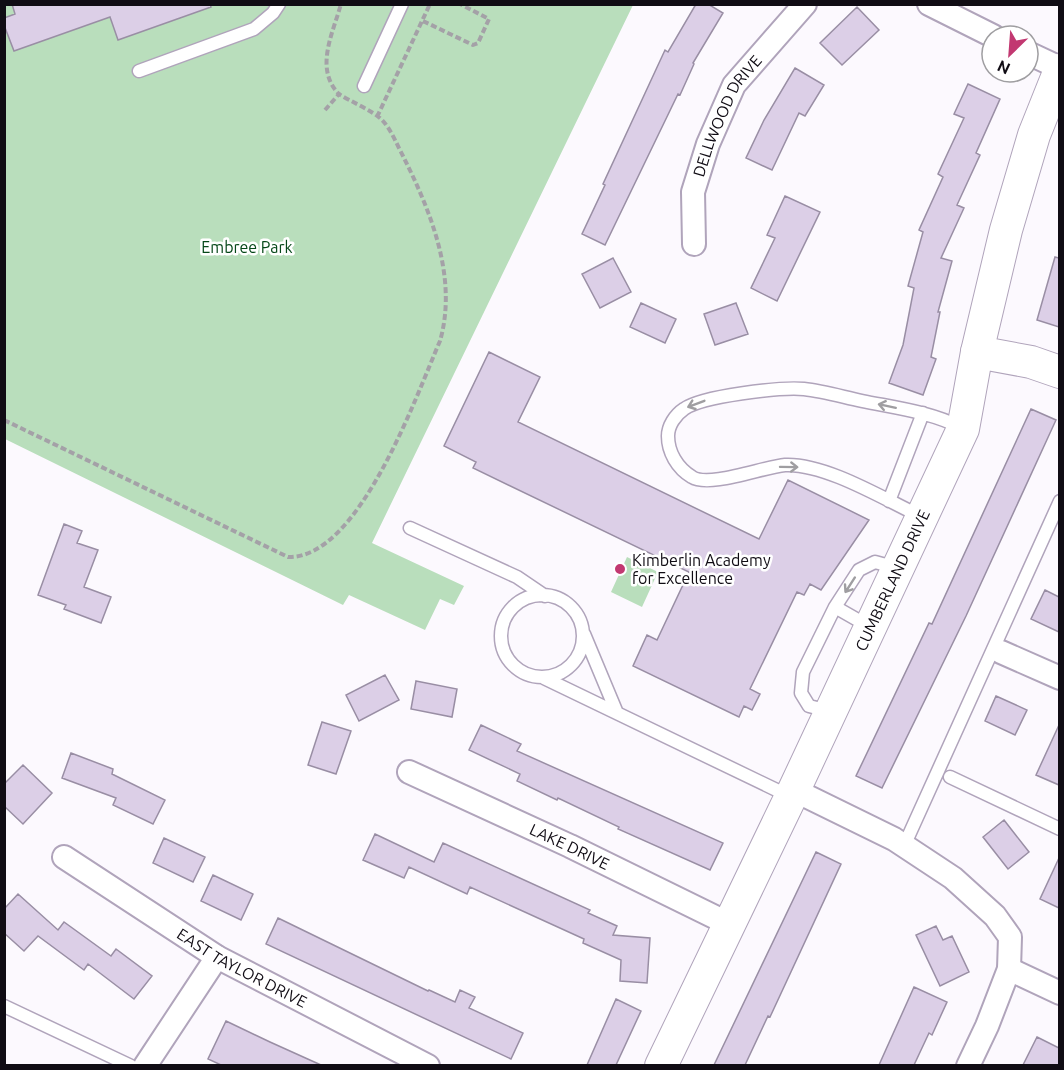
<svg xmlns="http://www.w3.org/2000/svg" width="1064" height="1070" font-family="Ubuntu,sans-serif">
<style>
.green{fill:#b9debc}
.building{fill:#dccfe7;stroke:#998ea4;stroke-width:1.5}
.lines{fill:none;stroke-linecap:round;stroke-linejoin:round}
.lane-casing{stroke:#b0a4bb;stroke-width:15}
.street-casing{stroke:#b0a4bb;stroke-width:26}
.secondary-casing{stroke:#b0a4bb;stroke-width:34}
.path{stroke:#a4a1a7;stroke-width:4;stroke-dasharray:6 3;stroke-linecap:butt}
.lane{stroke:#fff;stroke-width:12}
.street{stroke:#fff;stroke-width:22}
.secondary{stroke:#fff;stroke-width:32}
.oneway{stroke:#9f9ea1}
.poi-dot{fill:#c23871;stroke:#fff;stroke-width:2}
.labels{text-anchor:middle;stroke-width:5;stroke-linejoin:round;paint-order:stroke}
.street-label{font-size:16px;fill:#100c14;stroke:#fff}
.park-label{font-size:16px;fill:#054718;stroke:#fff}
.poi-label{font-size:16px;fill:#100c14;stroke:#fff;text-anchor:start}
</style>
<rect width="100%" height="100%" fill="#fcf9fe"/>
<!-- green -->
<path class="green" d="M4,5H633L372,543L464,586L454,605L440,599L425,630L349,595L343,605L5,439Z
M627,557L658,572L642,607L611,592Z"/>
<!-- building -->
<path class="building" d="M12,4H210L211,7L118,40L110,17L14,51L4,25V18L15,14Z
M696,4H708L723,13L693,63L694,64L680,95L678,94L605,245L582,234L605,185L603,184L665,50L668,52Z
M857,7L879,30L842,65L820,43Z
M795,68L824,85L805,116L799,113L772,170L746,158L764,120Z
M968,84L1000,99L976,153L980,155L957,205L964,208L941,258L952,261L938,312H940L931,357L936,359L923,395L889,383L903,345L914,288L908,286L923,232L919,230L943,177L938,174L964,118L954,114Z
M785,196L820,212L777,301L751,288L775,238L767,235Z
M1055,257L1059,258V327L1037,320Z
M613,258L631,292L600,308L582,274Z
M641,303L676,319L665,343L630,327Z
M736,303L748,334L715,345L704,314Z
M489,352L540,377L518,422L759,539L788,480L869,520L821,590L810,584L804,595L797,592L750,689L760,694L752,710L744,706L739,717L633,666L647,635L657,640L689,572L473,468L476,462L444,446Z
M1031,409L1056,420L966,616L882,788L856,776L929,623L932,624Z
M64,524L82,531L77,543L98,550L84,587L111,597L101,623L64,609L66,605L38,595Z
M1045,590L1059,597V632L1031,619Z
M385,675L399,700L359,721L346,695Z
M416,681L457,689L452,717L411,709Z
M996,696L1027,710L1015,735L985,721Z
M322,722L351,731L336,774L308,765Z
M481,725L521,744L517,751L723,843L710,870L618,829L619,827L558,798L557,800L517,781L520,774L469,750Z
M1059,725V785L1036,775Z
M71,753L113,769L112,774L165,800L153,824L113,805L116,798L62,778Z
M23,765L52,793L23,824L4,806V784Z
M1004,820L1029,852L1008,869L983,837Z
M375,834L434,862L443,843L590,910L588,913L617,926L613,935L650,938L647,983L620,981L621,960L583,943L584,939L470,887L467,894L409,867L404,878L363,860Z
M164,838L205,857L193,882L153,863Z
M816,852L841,864L770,1017L768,1016L745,1065H714Z
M1059,858V908L1040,899Z
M213,875L253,894L241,920L201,901Z
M18,894L58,930L64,922L111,956L116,949L152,976L134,999L88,964L84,970L38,936L24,951L4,933V909Z
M278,918L428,991L429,990L455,1002L460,990L475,997L469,1008L523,1033L511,1059L266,944Z
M936,926L943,940L952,936L969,972L940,986L916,935Z
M914,987L947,1002L932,1035L929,1033L914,1065H879Z
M616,999L641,1011L616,1065H587Z
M226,1021L270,1042L321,1065H221L208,1059Z
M1037,1037L1059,1048V1065H1023Z"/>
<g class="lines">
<defs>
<path id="lane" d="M139,71L254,29L273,13L279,4
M364,86L402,4
M889,501L923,413
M920,516C884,499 825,463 785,465C763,467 709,488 692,477C677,468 668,452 668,436C668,426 675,415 684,409C702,396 780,387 804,389C823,391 843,397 862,401C896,408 931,412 962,428
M410,528L517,577L545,596
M501 636a41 41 0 1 1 82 0a41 41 0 1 1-82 0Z
M835,607L870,627
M584,634L617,713
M544,678L789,796
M829,711L809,706L801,693L803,672L835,607L859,570L875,562L897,568
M950,777L1060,829
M904,846L1060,501
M4,1006L131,1066"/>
<g id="street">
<path d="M929,4L993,36"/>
<path d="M1028,53L1060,68"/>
<path id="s1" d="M694,244L693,192L708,144L734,85L805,4"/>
<path d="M1001,652L1060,678"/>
<path id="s2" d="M409,772L570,846L729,924"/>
<path d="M794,790L894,839L953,878L995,916L1010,937L1009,969L987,1026L968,1066"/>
<path id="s3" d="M64,857L217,957L428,1066"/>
<path d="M1009,969L1060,993"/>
<path d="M145,1066L217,957"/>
</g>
<g id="secondary">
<path d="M977,352L1031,362L1060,372"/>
<path id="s4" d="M661,1066L794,790L963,429L977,352L1006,230L1034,135L1060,70"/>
</g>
</defs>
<!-- lane casing -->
<use href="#lane" class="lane-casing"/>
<!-- street casing -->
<use href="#street" class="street-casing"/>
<!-- secondary casing -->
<use href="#secondary" class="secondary-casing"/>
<!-- path -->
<path class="path" d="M423,21L473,45L478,43L489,19L460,4
M325,110L339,94C314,69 333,33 341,4
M377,117L430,4
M4,420L288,557C359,559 416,396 440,341C458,278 431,212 403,156C397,145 391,129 382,120C372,110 351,102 339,94"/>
<!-- lane -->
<use href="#lane" class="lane"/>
<!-- street -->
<use href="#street" class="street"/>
<!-- secondary -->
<use href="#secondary" class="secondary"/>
</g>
<!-- one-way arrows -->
<defs><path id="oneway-shaft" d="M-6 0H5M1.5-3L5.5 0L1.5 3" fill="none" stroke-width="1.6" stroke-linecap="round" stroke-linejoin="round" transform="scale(1.5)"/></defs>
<g class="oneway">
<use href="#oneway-shaft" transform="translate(696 404) rotate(159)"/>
<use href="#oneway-shaft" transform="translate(887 406) rotate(-168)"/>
<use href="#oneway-shaft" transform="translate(789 467) rotate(1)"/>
<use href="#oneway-shaft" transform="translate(850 585) rotate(123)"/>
</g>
<!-- markers -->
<circle class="poi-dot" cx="620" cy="569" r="6"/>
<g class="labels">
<!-- street labels -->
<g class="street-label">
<text dy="6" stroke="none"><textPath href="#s1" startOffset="136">DELLWOOD DRIVE</textPath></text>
<text dy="6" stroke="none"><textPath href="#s4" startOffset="538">CUMBERLAND DRIVE</textPath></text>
<text dy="6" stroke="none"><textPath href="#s2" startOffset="177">LAKE DRIVE</textPath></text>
<text dy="6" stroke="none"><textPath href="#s3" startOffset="210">EAST TAYLOR DRIVE</textPath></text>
</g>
<!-- park labels -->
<g class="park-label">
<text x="247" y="253">Embree Park</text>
</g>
<!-- poi labels -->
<g class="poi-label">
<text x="632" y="566">Kimberlin Academy<tspan x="632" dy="18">for Excellence</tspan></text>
</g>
</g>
<!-- border -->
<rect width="1064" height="1070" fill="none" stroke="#100c14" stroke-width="12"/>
<!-- north arrow -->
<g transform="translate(1010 54) rotate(205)"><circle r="28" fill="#ffffff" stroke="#9f9ea1" stroke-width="1.5"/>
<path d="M0-4.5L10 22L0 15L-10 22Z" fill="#c23871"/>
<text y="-9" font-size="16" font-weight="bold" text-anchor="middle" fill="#100c14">N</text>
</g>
</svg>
